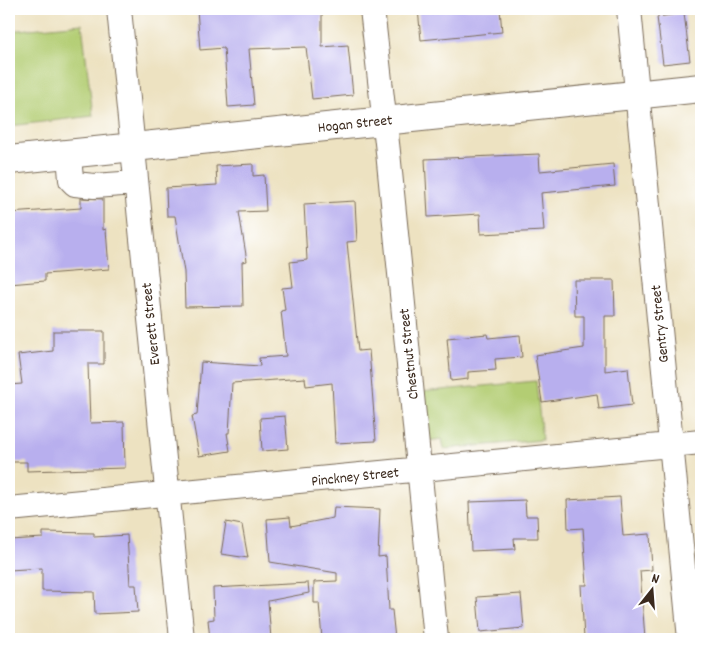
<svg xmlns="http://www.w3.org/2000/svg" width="710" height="648" font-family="Dekko,sans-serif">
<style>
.green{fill:#b3cd73;stroke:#777c48}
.building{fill:#b8afee}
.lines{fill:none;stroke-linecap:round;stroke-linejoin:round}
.minor-casing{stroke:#796a57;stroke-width:26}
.major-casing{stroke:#796a57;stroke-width:30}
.minor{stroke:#fff;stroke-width:24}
.major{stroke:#fff;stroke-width:28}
.labels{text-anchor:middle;stroke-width:4;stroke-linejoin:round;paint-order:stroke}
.street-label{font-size:15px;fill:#3b2a1e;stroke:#fff}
</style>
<rect width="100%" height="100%" fill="#fff"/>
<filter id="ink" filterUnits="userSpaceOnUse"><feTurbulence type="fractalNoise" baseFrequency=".02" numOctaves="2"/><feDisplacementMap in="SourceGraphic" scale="10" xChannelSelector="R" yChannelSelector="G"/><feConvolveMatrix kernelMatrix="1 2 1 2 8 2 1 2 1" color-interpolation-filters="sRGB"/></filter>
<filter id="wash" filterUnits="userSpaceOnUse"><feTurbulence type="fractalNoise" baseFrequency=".0096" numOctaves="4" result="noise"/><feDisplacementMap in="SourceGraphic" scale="20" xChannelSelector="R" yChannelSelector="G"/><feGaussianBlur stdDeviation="1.12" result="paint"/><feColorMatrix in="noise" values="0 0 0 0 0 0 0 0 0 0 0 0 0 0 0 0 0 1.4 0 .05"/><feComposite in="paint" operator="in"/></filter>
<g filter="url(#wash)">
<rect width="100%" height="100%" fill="#ede2c1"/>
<!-- green -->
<path class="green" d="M82,24L93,116L9,126V31Z
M536,381L542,440L444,449L442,439L427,441L421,392Z"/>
<g id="blocks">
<!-- building -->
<path class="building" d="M197,9H322V47L348,45L353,95L312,99L306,47L249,49L254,105L228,107L224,48L200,50Z
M418,9H500L502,32L421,40Z
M684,13L690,61L663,64L657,17Z
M539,154L540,171L613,164L615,186L541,193L544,231L481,234L480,214L428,217L425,159Z
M253,164V176L264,175L266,211L239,212L247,261L242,262L243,306L185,307L184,272L175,216H167L166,188L217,185L216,166Z
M81,198L103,199V230L106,229L109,269L45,274V281L9,284V213L81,208Z
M355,201L357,241L347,242L358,351L369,350L376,441L335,443L332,383L306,386L305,378L232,383L229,433H227L230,451L199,456L192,416L197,415L201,362L260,366L259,358L286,356L281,311L285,310L282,288L293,287L290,262L307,260L304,204Z
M574,280H614L615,316H605V371L628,368L632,405L599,409L597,394L542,402L535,355L584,348V316H575Z
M53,331H104V364H88L90,423L124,422L125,468L27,471V462H9V385L22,384L18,355L53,351Z
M487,334L488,338L520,335L522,357L495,359L496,370L468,372V379L451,381L447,338Z
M285,416L288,449L262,451L260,418Z
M620,497L623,536L650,534L652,570L640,571L645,639H584L581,585H587L583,528L568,529L567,500Z
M525,500L526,516H537L538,538H514L515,549L471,551L469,502Z
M334,507L380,509L378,557L386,556L389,610H392L395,639H322L319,603H314V582L337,581V573L270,562L267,519L290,517L291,526L333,518Z
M226,522L242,525L248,558L221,554Z
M43,532L94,533V537L127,535L130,585H136L138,612L95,614L94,592L42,591V568L9,570V540L43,538Z
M308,583L309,593L268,601L271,639H210L208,620L214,619L213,588Z
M521,594L524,628L480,632L477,597Z"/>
</g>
</g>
<g filter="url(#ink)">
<use href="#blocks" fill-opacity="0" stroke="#796a57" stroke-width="1"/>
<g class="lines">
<defs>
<path id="minor" d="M119,9L182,639
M372,9L388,152L436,639
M629,9L690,639
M69,154L71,180L75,184L94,186L136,183
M9,509L701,442"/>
<path id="major" d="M9,160L701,88"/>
</defs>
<!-- minor casing -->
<use href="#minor" class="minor-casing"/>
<!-- major casing -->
<use href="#major" class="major-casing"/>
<!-- minor -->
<use href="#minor" class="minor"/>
<!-- major -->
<use href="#major" class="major"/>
</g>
</g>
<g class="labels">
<!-- street labels -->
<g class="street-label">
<text transform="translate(355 123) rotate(-6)" y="5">Hogan Street</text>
<text transform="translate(150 324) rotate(-96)" y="5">Everett Street</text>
<text transform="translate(659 324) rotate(-96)" y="5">Gentry Street</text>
<text transform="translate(408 354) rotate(-96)" y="5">Chestnut Street</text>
<text transform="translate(355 476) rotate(-6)" y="5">Pinckney Street</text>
</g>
</g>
<!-- margin -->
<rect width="710" height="648" fill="none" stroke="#fff" stroke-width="30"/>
<!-- north arrow -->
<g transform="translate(652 590) rotate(17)" stroke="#ffffff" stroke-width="4" paint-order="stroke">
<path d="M0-4L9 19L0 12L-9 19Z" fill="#3b2a1e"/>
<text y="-8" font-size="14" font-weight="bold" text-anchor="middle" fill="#3b2a1e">N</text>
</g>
</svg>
